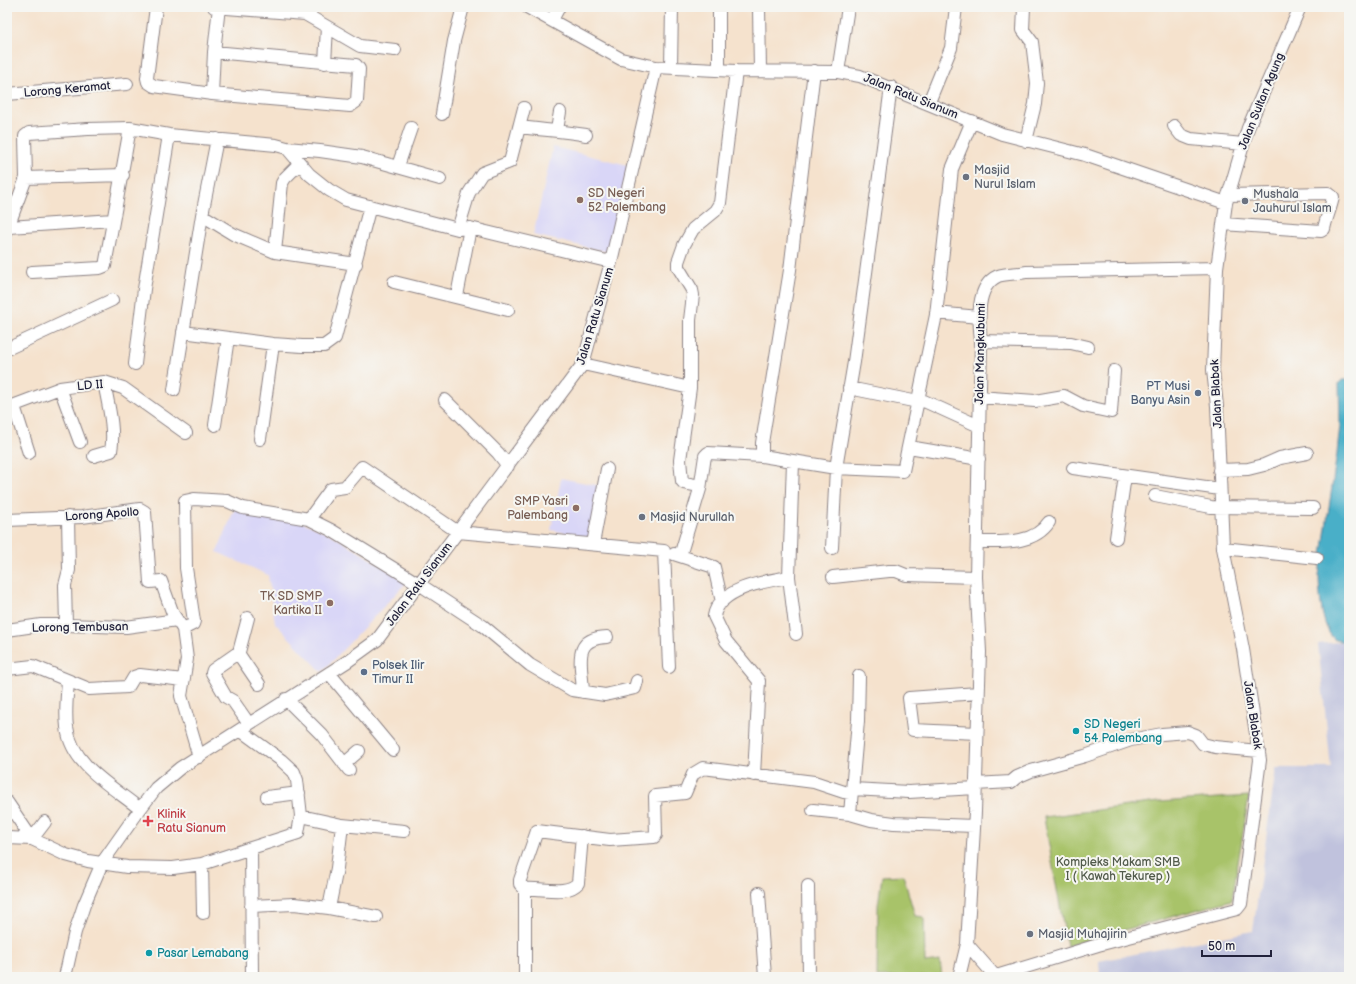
<svg xmlns="http://www.w3.org/2000/svg" width="1356" height="984" font-family="'Balsamiq Sans',sans-serif">
<style>
.built{fill:#d9d6f7}
.industrial{fill:#c0c2dd}
.green{fill:#a8c369;stroke:#657252}
.water{fill:#49afc8;stroke:#366882}
.lines{fill:none;stroke-linecap:round;stroke-linejoin:round}
.minor-casing{stroke:#8c8284;stroke-width:14}
.minor{stroke:#fff;stroke-width:12}
.worship-dot{fill:#6b7280;stroke:#f6f6f2;stroke-width:1.5}
.education-dot{fill:#8d6e63;stroke:#f6f6f2;stroke-width:1.5}
.service-dot{fill:#5c6f8a;stroke:#f6f6f2;stroke-width:1.5}
.culture-dot{fill:#0f9aa8;stroke:#f6f6f2;stroke-width:1.5}
.health-dot{fill:#e0444e;stroke:#f6f6f2;stroke-width:1.5}
.labels{text-anchor:middle;stroke-width:4;stroke-linejoin:round;paint-order:stroke}
.street-label{font-size:12px;fill:#22223b;stroke:#f6f6f2}
.worship-label{font-size:12px;fill:#5b616d;stroke:#f6f6f2;text-anchor:start}
.education-label{font-size:12px;fill:#785e54;stroke:#f6f6f2;text-anchor:end}
.service-label{font-size:12px;fill:#4e5e75;stroke:#f6f6f2;text-anchor:end}
.culture-label{font-size:12px;fill:#0d838f;stroke:#f6f6f2;text-anchor:start}
.health-label{font-size:12px;fill:#be3a42;stroke:#f6f6f2;text-anchor:start}
.park-label{font-size:12px;fill:#515a4b;stroke:#f6f6f2}
</style>
<rect width="100%" height="100%" fill="#f6f6f2"/>
<filter id="ink" filterUnits="userSpaceOnUse"><feTurbulence type="fractalNoise" baseFrequency=".025" numOctaves="2"/><feDisplacementMap in="SourceGraphic" scale="8" xChannelSelector="R" yChannelSelector="G"/><feConvolveMatrix kernelMatrix="1 2 1 2 8 2 1 2 1" color-interpolation-filters="sRGB"/></filter>
<filter id="wash" filterUnits="userSpaceOnUse"><feTurbulence type="fractalNoise" baseFrequency=".012" numOctaves="4" result="noise"/><feDisplacementMap in="SourceGraphic" scale="16" xChannelSelector="R" yChannelSelector="G"/><feGaussianBlur stdDeviation="0.9" result="paint"/><feColorMatrix in="noise" values="0 0 0 0 0 0 0 0 0 0 0 0 0 0 0 0 0 1.4 0 .05"/><feComposite in="paint" operator="in"/></filter>
<g filter="url(#wash)">
<rect width="100%" height="100%" fill="#f5e2cd"/>
<!-- built -->
<path class="built" d="M553,147L628,165L608,252L533,235Z
M561,478L601,486L590,538L551,530Z
M235,508L293,518L332,535L407,582L322,672L275,623L268,575L217,552Z"/>
<!-- industrial -->
<path class="industrial" d="M1349,641V977H1100L1099,961L1253,931L1276,768H1331L1318,644Z"/>
<!-- green -->
<path class="green" d="M1249,796L1232,900L1067,946L1044,817L1158,802Z
M903,875L915,916L924,917L925,963L940,961L942,977H877L878,905L882,876Z"/>
<!-- water -->
<path class="water" d="M1342,380H1349V641C1344,642 1339,642 1334,639C1321,627 1319,591 1319,575L1337,453L1340,425L1339,383Z"/>
</g>
<g filter="url(#ink)">
<g class="lines">
<defs>
<path id="minor" d="M156,7L147,78L148,82L154,86L212,94L350,106L357,101L359,69L356,65L214,52
M214,7L305,14L360,46L395,50
M527,7L621,59L656,67
M719,7V70
M759,7L760,71
M1024,7L1023,30L1032,42L1037,83L1035,104L1026,141
M552,20L559,7
M325,63L327,27
M671,67L672,7
M838,72L848,7
M7,94L127,84
M212,94L214,52L219,7
M929,102L951,48L956,7
M442,114L454,41L463,7
M1174,126L1181,135L1191,139L1243,144
M519,127C542,130 564,131 586,135
M557,130L560,112
M287,148L320,151L362,157L440,179
M300,163L285,178L282,183L275,252L356,264
M398,166L411,128
M26,178L123,175
M202,215L233,234L275,252
M1223,224L1321,231L1324,229C1326,218 1331,208 1333,197L1328,193L1228,195
M9,227L113,220
M458,229L469,193L482,173L510,162L524,108
M7,230L26,178L25,136L29,133L88,129L130,128L169,135L276,145L287,148L309,174L329,190L346,200L458,229L470,228L611,262
M32,272L100,268L105,266L130,128
M394,282L508,310
M457,296L470,228
M936,313L979,317
M183,332L273,344L302,346H324L335,338L370,206
M981,341L1071,343L1088,347
M7,349L112,300
M135,364L144,289L169,135
M583,364L690,388
M60,388L80,442
M849,388L918,402L924,401L979,426
M174,390L202,215L217,139
M979,397L1035,401L1064,396L1083,406L1111,412L1114,371
M445,400L498,453L508,466
M14,406L29,453
M7,408L60,388L104,382L123,388L186,433
M215,425L228,338
M260,439L273,344
M909,447L979,459
M94,456L111,451C115,429 108,404 104,382
M762,456V443L790,270L814,71
M1073,468L1220,489
M1219,470L1248,469L1264,465L1280,458L1307,453
M700,486L684,483L682,481L680,460L690,388V320L693,295L692,290L678,267V262L684,245L693,229L715,211L720,203L736,71
M1155,496L1211,507L1313,508
M309,519L331,489L345,487L362,467L458,532L664,551L669,667
M7,520L82,517L140,509L145,512L150,582L161,581L173,614L183,629L187,659L181,696L199,757
M1116,538L1125,476
M977,542C1002,542 1034,545 1049,522
M593,544L607,469
M832,548L836,468L854,362L891,87
M1223,548L1317,558
M674,554L714,567L722,602
M680,556L700,489L705,456L708,453L762,456L836,468L903,471L936,315L952,169L972,121
M789,577L796,634
M833,577L889,571H896L906,575L976,577
M248,618L239,652L213,670L212,673L226,697L233,701L249,724
M66,625L65,585L69,570L68,517
M183,629L193,624L194,621L186,568L185,501L194,499L227,501L243,508L309,519L331,530L419,584L483,626L530,665L572,690L605,695L635,688L637,681
M7,630L41,625H66L126,627L177,620
M238,653L259,684
M7,669L33,666L89,689L128,687L134,677L140,675L183,680
M329,673L393,750
M68,681C67,696 65,712 67,727C71,765 112,786 140,809
M583,692C582,665 571,638 607,637
M286,699L322,735L349,770
M240,730L281,760L294,772L297,780L301,816L298,833L251,848L252,977
M977,733L913,730L909,698L978,693
M344,764L359,751
M754,775L759,681L726,641L714,616C719,588 766,581 789,577L793,462
M975,784L1011,782L1017,777L1031,771L1085,756L1131,740L1162,734L1188,732L1196,735L1203,744L1215,747L1259,751
M852,789L909,792L975,788
M267,797L299,793
M7,802L32,839L45,822
M813,810L850,814L871,820L894,823L974,826
M850,814L858,721L859,676
M342,825L404,831
M7,838L32,839L66,855L88,861L127,867L173,868L202,864L251,848
M202,864L203,913
M808,886L809,977
M525,889C540,887 567,896 578,883L582,836
M759,893L765,977
M251,906L294,904L329,908L337,868L342,825L301,816
M329,908L376,917
M967,944L995,976
M65,977L75,932L84,905L102,863L140,809L156,788L180,768L348,661L377,640L583,364L611,262L656,67L736,71L838,72L860,76L1002,134L1085,155L1226,203
M525,977V889L520,884V880L537,831L610,840L654,837L656,835L655,796L685,793L693,774L703,768L814,782L844,792L852,793
M959,977L967,944L975,812L980,652L976,577L981,341C979,322 975,286 998,276C1006,273 1018,274 1026,272L1217,268
M993,977L1098,945L1237,909L1241,904L1260,760L1243,649L1223,548L1217,406L1213,370L1217,268L1226,203L1248,128L1300,7"/>
</defs>
<!-- minor casing -->
<use href="#minor" class="minor-casing"/>
<!-- minor -->
<use href="#minor" class="minor"/>
</g>
</g>
<!-- markers -->
<g class="worship-dot">
<circle cx="966" cy="177" r="4"/>
<circle cx="1245" cy="201" r="4"/>
<circle cx="642" cy="517" r="4"/>
<circle cx="1030" cy="934" r="4"/>
</g>
<g class="education-dot">
<circle cx="580" cy="200" r="4"/>
<circle cx="576" cy="508" r="4"/>
<circle cx="330" cy="603" r="4"/>
</g>
<g class="service-dot">
<circle cx="1198" cy="393" r="4"/>
<circle cx="364" cy="672" r="4"/>
</g>
<g class="culture-dot">
<circle cx="1076" cy="731" r="4"/>
<circle cx="149" cy="953" r="4"/>
</g>
<path class="health-dot" d="M146 815h4v4h4v4h-4v4h-4v-4h-4v-4h4z"/>
<g class="labels">
<!-- street labels -->
<g class="street-label">
<text transform="translate(67 89) rotate(-5)" y="4">Lorong Keramat</text>
<text transform="translate(911 96) rotate(22)" y="4">Jalan Ratu Sianum</text>
<text transform="translate(1261 101) rotate(-68)" y="4">Jalan Sultan Agung</text>
<text transform="translate(595 316) rotate(-73)" y="4">Jalan Ratu Sianum</text>
<text transform="translate(980 354) rotate(-89)" y="4">Jalan Mangkubumi</text>
<text transform="translate(90 385) rotate(-5)" y="4">LD II</text>
<text transform="translate(1216 394) rotate(-93)" y="4">Jalan Blabak</text>
<text transform="translate(102 514) rotate(-4)" y="4">Lorong Apollo</text>
<text transform="translate(419 584) rotate(-53)" y="4">Jalan Ratu Sianum</text>
<text transform="translate(80 627) rotate(-1)" y="4">Lorong Tembusan</text>
<text transform="translate(1253 715) rotate(81)" y="4">Jalan Blabak</text>
</g>
<!-- worship labels -->
<g class="worship-label">
<text x="974" y="174">Masjid<tspan x="974" dy="14">Nurul Islam</tspan></text>
<text x="1253" y="198">Mushala<tspan x="1253" dy="14">Jauhurul Islam</tspan></text>
<text x="650" y="521">Masjid Nurullah</text>
<text x="1038" y="938">Masjid Muhajirin</text>
</g>
<!-- education labels -->
<g class="education-label">
<text x="588" y="197" text-anchor="start">SD Negeri<tspan x="588" dy="14">52 Palembang</tspan></text>
<text x="568" y="505">SMP Yasri<tspan x="568" dy="14">Palembang</tspan></text>
<text x="322" y="600">TK SD SMP<tspan x="322" dy="14">Kartika II</tspan></text>
</g>
<!-- service labels -->
<g class="service-label">
<text x="1190" y="390">PT Musi<tspan x="1190" dy="14">Banyu Asin</tspan></text>
<text x="372" y="669" text-anchor="start">Polsek Ilir<tspan x="372" dy="14">Timur II</tspan></text>
</g>
<!-- culture labels -->
<g class="culture-label">
<text x="1084" y="728">SD Negeri<tspan x="1084" dy="14">54 Palembang</tspan></text>
<text x="157" y="957">Pasar Lemabang</text>
</g>
<!-- health labels -->
<g class="health-label">
<text x="157" y="818">Klinik<tspan x="157" dy="14">Ratu Sianum</tspan></text>
</g>
<!-- park labels -->
<g class="park-label">
<text x="1118" y="866">Kompleks Makam SMB<tspan x="1118" dy="14">I ( Kawah Tekurep )</tspan></text>
</g>
</g>
<!-- margin -->
<rect width="1356" height="984" fill="none" stroke="#f6f6f2" stroke-width="24"/>
<!-- scale -->
<path d="M1202 950v6h69v-6" fill="none" stroke="#22223b" stroke-width="2"/>
<text x="1208" y="950" font-size="12" fill="#22223b" stroke="#f6f6f2" stroke-width="3" paint-order="stroke">50 m</text>
</svg>
